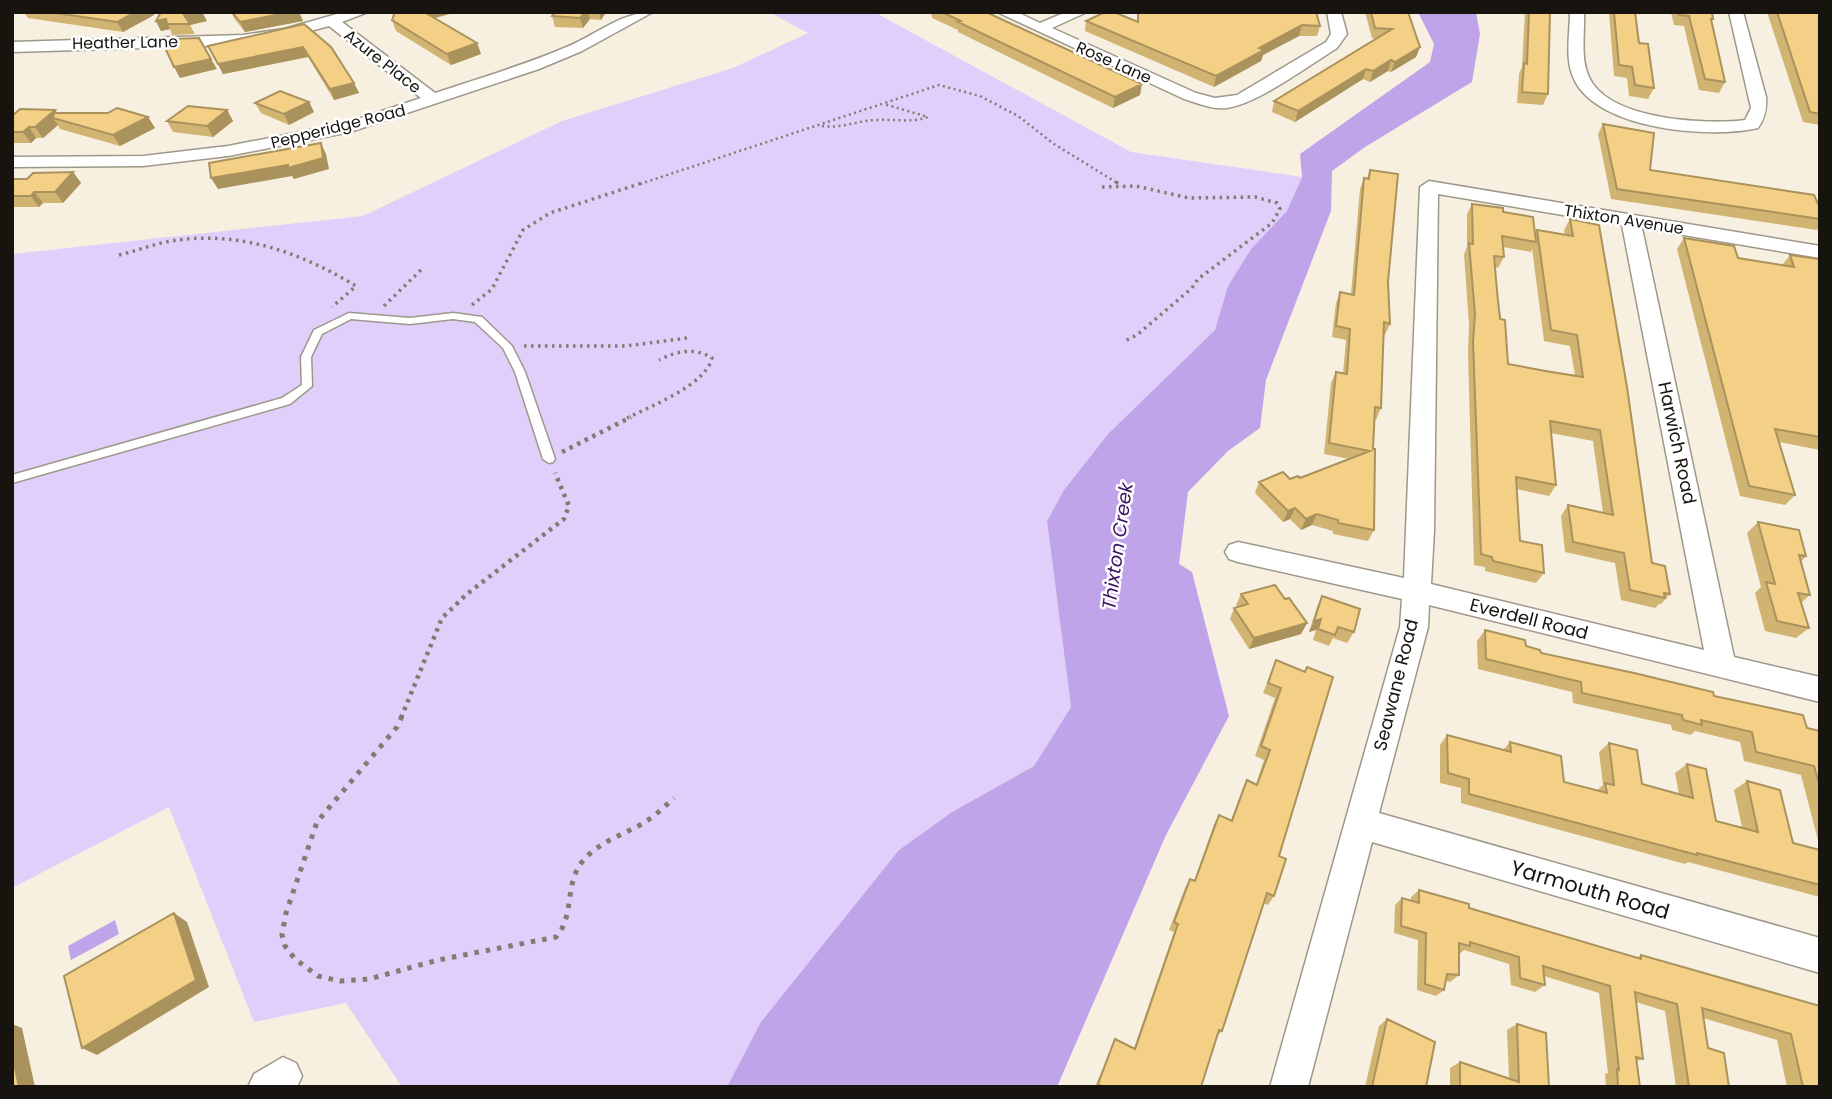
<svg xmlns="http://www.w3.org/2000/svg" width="1832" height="1099" font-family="Poppins,sans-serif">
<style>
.green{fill:#dfcffa}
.water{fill:#bfa4ea}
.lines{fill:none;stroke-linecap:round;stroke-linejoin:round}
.service-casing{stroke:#9e988a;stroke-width:3}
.minor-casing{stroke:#9e988a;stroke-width:3}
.path-far3{stroke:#817c72;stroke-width:2.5;stroke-dasharray:2 3.5;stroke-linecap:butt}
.path-far2{stroke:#817c72;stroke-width:3.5;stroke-dasharray:2.5 4.5;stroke-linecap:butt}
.path-far1{stroke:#817c72;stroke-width:4.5;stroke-dasharray:3.5 5;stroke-linecap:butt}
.path{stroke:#817c72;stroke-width:5;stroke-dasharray:4.5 7;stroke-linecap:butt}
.service{fill:#fff;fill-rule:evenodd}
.minor{fill:#fff;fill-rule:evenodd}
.wall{fill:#d1b372;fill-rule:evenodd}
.shaded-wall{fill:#aa925d}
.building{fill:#f3d085;stroke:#aa925d;stroke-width:2}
.labels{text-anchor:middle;stroke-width:5;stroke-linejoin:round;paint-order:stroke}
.far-street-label{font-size:16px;fill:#17140f;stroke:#fff}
.street-label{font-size:18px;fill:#17140f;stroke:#fff}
.water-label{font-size:19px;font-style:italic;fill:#3c1363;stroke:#fff}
.near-street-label{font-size:21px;fill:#17140f;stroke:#fff}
</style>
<rect width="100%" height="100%" fill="#f7f0e1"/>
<!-- green -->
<path class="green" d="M769,12H874L1131,152L1302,177L1287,211L1251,249L1228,286L1215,330L1108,434L1064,490L1047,521L1071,707L1034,766L952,812L899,850L762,1022L727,1087H402L346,1003L254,1022L169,807L12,888V254L363,216L562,121L733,68L808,33Z"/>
<!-- water -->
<path class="water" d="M1418,12H1476L1480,34L1472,82L1365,147L1332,171L1331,211L1266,380L1260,428L1228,451L1188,492L1179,564L1192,572L1229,716L1166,835L1057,1087H727L761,1022L899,850L952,812L1034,766L1071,707L1047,521L1064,490L1108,434L1215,330L1228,286L1251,249L1287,211L1302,177L1300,154L1430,62L1434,44Z
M115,920L119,934L71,960L68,946Z"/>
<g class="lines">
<defs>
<path id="service" d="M349,313L410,318L453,313L482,317L512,346L525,372L555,459L553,462L549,463L543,459L515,372L503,348L475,322L453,319L410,324L351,319L322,334L311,357L312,386L290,404L12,483V475L282,398L302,385L301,357L314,330Z"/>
<path id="minor" d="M344,12H368L342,22L435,93C480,78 525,65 569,46C597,34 622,12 653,12L582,51L539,69L350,132L228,156L143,166L12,167V157L143,156L228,146L346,123L421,98L329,26L285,38L243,45L12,52V42L243,35L284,29Z
M997,12H1017L1040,23L1066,12H1087L1052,28L1196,93L1215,98L1237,95L1326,42L1331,34L1327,12H1341L1347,34L1337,48C1308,66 1259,103 1227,108C1212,110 1198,103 1184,99Z
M1570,12H1584C1585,33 1580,58 1589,77C1608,120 1706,125 1745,120L1751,108L1729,12H1743L1766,97C1767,109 1765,118 1758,128C1711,139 1600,130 1575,81C1564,61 1570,34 1570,12Z
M1429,181L1820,246V258L1642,228L1734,657L1820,677V702L1429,605L1428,627L1379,813L1820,938V973L1372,842L1308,1087H1270L1400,627L1402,599L1238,562L1229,559L1225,552L1229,545L1238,542L1404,578L1420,187ZM1438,194L1622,225L1704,650L1431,584L1434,531Z
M283,1057L296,1063L302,1076L297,1087H248L254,1074Z"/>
</defs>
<!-- service casing -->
<use href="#service" class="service-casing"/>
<!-- minor casing -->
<use href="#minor" class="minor-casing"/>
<!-- path-far3 -->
<path class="path-far3" d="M822,126C842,129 858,120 878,120C895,119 911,123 928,117L884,104
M640,184L939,85L980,96L1018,116L1054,144L1119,184"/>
<!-- path-far2 -->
<path class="path-far2" d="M1116,182L1122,186
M1102,187L1136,186L1189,198L1255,197L1277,203L1280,209L1272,223L1198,279L1192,288L1137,335L1123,342
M119,255C137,251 153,244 171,241C238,230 300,252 356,286L332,307
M472,305L492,289L523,230L550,213L645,182
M384,306L421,270
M524,346H626L687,338
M627,418C651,406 706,385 712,358C694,347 677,351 659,360"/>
<!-- path-far1 -->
<path class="path-far1" d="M562,452L631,417
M401,718L442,618L467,594L564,519L569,506L555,473"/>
<!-- path -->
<path class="path" d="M402,716L397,727L317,822L286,913L282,935L285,946L295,959L318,976L340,981L369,979L438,960L556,937C575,916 564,885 582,862C597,843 620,836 640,825C653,818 663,808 674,798"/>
<!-- service -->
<use href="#service" class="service"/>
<!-- minor -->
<use href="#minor" class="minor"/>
</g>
<!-- wall -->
<path class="wall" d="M24,12H153L154,15L123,32L28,18Z
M231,12H299L303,21L245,32L234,18Z
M555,12H606L601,20L590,19L583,28L555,27L552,16Z
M925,12H995L993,16L1140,95L1113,108L958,32V30L932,18V15Z
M1137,12H1316L1320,26L1317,36H1299L1263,55L1261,61L1214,87L1085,31L1086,21L1137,22Z
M1365,12H1408L1420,47L1416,57L1391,72L1388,71L1370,82L1363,79L1295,122L1272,112L1274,101L1376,39L1372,38Z
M1525,12H1550L1548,94L1543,105L1517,103L1519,74L1522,67Z
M1609,12H1635L1639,43L1654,88L1648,99L1629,96L1627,78L1614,76Z
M1671,12H1712L1713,19L1711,22L1725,82L1719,93L1699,90L1684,26L1674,25Z
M1767,12H1820V125L1803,122Z
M434,18L477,43L481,54L451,65L396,31L392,20Z
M156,21H207L190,25L195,34L172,35L170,29L161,31Z
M304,24L354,83L359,93L334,100L308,57L223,74L208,46Z
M309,102L314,112L289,125L261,113L255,103Z
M55,110L57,113L148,117L155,128L120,146L60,129L58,125L43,138H36L31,143H12V116Z
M227,110L233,121L213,137L173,132L167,121Z
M1603,124L1650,170L1820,208V226L1817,230L1611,199L1598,134Z
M1370,170L1388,282L1390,324L1385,335L1384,334L1381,408L1376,420L1375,419L1373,449L1374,530L1368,541L1333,534V531L1312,525L1301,530L1290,519L1283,522L1255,493L1259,482L1300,478L1349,459L1324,454L1331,383L1336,372L1343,373L1346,340L1332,337L1336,303L1340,292L1351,294L1360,189L1364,178H1367Z
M73,172L81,183L63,203H43L39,207H12V179H27Z
M1472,204L1503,212L1535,233L1537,230L1565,235L1564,230L1570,219L1652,563L1670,594L1661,604H1659L1655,608L1621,600L1615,563L1565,552L1561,516L1568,505L1603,513L1593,441L1551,433L1556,485L1549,496L1516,489L1520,541L1544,573L1536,583L1485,571V567L1474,565L1468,353L1469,325L1464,254L1467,247V214ZM1503,247L1531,252L1532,248L1544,341L1570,346L1575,375L1508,364L1497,291L1495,267L1498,268L1504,257Z
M1684,238L1738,258L1782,265L1790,255L1820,261V450L1779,442L1795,495L1785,505L1740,496L1677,249Z
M1758,522L1806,556L1801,562L1810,595L1801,603L1809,628L1796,638L1765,631L1755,593L1761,587L1747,533Z
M1241,594L1285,599L1307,623L1301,634L1249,649L1230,619L1234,608L1238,607L1236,605Z
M1322,596L1354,632L1347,643L1333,638L1329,646L1313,640L1316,630L1309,632L1317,607Z
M1485,630L1526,646L1541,653L1714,696L1807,728L1820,731V848L1801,775L1744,761L1740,742L1695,731L1691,735L1672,730L1671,725L1573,703L1572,692L1478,669L1477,641Z
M1276,660L1304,672L1307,667L1274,896L1268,905L1263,903L1222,1031L1217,1036L1201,1087H1095L1115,1039L1134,1048L1174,932L1169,930L1185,888L1190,879L1194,881L1214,824L1219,815L1231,820L1242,790L1247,780L1256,784L1264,760L1255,756L1275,698L1263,693Z
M1447,735L1503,750L1510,742L1564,782L1596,791L1603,785L1599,752L1609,743L1642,784L1679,794L1675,773L1687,764L1716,821L1742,827L1734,790L1747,781L1793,843L1820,850V897L1688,862L1685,864L1461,803V788L1440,783V745Z
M1419,890L1469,908L1636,958L1641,955L1820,1006V1087H1787L1777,1040L1703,1018L1708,1048L1729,1087H1676L1665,1011L1636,1002L1643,1059L1637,1061L1640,1087H1606L1605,1074L1608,1073L1599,993L1544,976L1545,985L1535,992L1511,985L1509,964L1464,950L1461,953L1459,952V975L1450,982L1446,981L1444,990L1436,996L1417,990L1418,940L1394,933L1395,905L1402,898L1411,900V897Z
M1387,1019L1426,1087H1365L1379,1026Z
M1517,1024L1549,1087H1450V1068L1460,1062L1509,1078L1507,1030Z"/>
<!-- shaded-wall -->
<path class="shaded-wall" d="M135,12H153L154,15L123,32L117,22Z
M197,12H202L207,21L190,25L184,15Z
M291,12H299L303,21L245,32L240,22Z
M421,12H457L424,21Z
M585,12H588L590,19L583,28L580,18Z
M599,12H606L601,20Z
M166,19L170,29L161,31L156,21Z
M1302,25L1299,36L1263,55L1261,61L1214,87L1216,76L1259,48Z
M477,43L481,54L451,65L447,54Z
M303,47L308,57L223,74L218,64Z
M1420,47L1416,57L1391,72L1395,62Z
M211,59L217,69L180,78L174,67Z
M1391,60L1388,71L1370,82L1373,71Z
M1366,69L1363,79L1295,122L1298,111Z
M354,83L359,93L334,100L330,89Z
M1142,84L1140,95L1113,108L1115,97Z
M309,102L314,112L289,125L284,114Z
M55,110L63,120L53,118L58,125L43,138L35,127Z
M227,110L233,121L213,137L207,126Z
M148,117L155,128L120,146L113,135Z
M29,127L36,138L31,143L23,132Z
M321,143L326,154L329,169L294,179L292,176L218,189L211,178L288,165Z
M73,172L81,183L63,203L55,192Z
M34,192L43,203L39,207L31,196Z
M1295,508L1290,519L1283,522L1288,511Z
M1317,514L1312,525L1301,530L1306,519Z
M1321,619L1316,630L1309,632L1314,621Z
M1307,623L1301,634L1249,649L1254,638Z
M174,913L187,922L209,987L97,1055L82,1048Z
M12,1024L22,1028L35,1087H19L12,1053Z"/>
<!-- building -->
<path class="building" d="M49,12H135L117,22Z
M161,12H197L184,15L190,24H167L166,19L156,21Z
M232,12H291L240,22Z
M395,12H424L477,43L447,54L392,20Z
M555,12H585L580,18L552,16Z
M942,12H991L990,14L1142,84L1115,97L958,22L961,21Z
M1105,12H1114L1138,22V12H1316L1320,26L1302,25L1259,48L1264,50L1216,76L1086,21Z
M1371,12H1408L1420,47L1395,62L1391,60L1373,71L1366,69L1298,111L1274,101L1392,29L1375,28Z
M1529,12H1550L1548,94L1522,92L1524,63L1527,64Z
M1614,12H1635L1639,43L1648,44L1654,88L1635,85L1632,67L1619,65Z
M1679,12H1712L1713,19H1711L1725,82L1705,79L1689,16L1679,15Z
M1777,12H1820V114L1810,112Z
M304,24L331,47L354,83L330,89L303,47L218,64L208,46Z
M199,38L211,59L174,67L163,43L171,42V39Z
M280,91L309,102L284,114L255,103Z
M188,106L227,110L207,126L167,121Z
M117,108L148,117L113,135L53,118L54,113H108Z
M20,109L55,110L35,127H29L23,132H12V116Z
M1603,124L1654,133L1650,170L1814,195L1820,208V219L1617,189Z
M321,143L323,158L288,168V165L211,178L209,163Z
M1370,170L1398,174L1388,282L1390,324L1384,322L1381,408L1375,407L1373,449H1375L1374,530L1338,523V520L1317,514L1306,519L1295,508L1288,511L1259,482L1283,472L1290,479L1298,476L1300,478L1370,451L1329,443L1336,372L1347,374L1350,329L1336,326L1340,292L1354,295L1364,178L1369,179Z
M73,172L55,192H34L31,196H12V179H27L33,173Z
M1472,204L1503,208V212L1533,217L1536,242L1502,236L1504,257L1494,256L1497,291L1500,319L1505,320L1508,364L1551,372L1583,377L1577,335L1551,330L1537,230L1573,236L1570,219L1599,225L1627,387L1652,563L1665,566L1670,594L1664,593L1665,598L1630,590L1624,553L1573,542L1568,505L1613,515L1600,430L1550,421L1556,485L1516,477L1520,541L1542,545L1544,573L1493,561L1492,557L1481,554L1473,342L1475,314L1469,243L1473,244Z
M1684,238L1734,246L1738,258L1794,267L1790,255L1819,259L1820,437L1775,429L1795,495L1749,486Z
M1758,522L1799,530L1806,556L1799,555L1810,595L1798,593L1809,628L1777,621L1766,582L1775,584Z
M1275,585L1285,599L1289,598L1307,623L1254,638L1234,608L1248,604L1241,594Z
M1322,596L1360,609L1354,632L1338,627L1335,635L1318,629L1321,619L1314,621Z
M1485,630L1525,640L1526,646L1540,650L1541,653L1634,673L1713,692L1714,696L1803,715L1807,728L1820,731V787L1814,766L1756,752L1752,732L1701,720L1702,725L1683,720L1682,715L1582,693L1581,682L1486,659Z
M1276,660L1305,672L1307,667L1333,677L1279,856L1286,859L1274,896L1267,893L1222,1031L1219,1030L1201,1087H1103L1098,1084L1115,1039L1135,1049L1178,924L1174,922L1190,879L1195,881L1219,815L1232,821L1247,780L1257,785L1270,750L1261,746L1281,688L1268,683Z
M1447,735L1511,752L1510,742L1561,756L1564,782L1607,793L1605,783L1614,785L1609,743L1637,750L1642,784L1693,798L1687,764L1706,769L1716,821L1758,832L1747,781L1780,790L1793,843L1820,850V885L1697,853V855L1469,794V779L1448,773Z
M1419,890L1469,904V908L1641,959V955L1820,1006V1087H1803L1791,1034L1702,1008L1708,1048L1724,1053L1729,1087H1689L1677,1004L1635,992L1643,1059L1636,1057L1640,1087H1618L1617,1069L1619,1070L1610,986L1543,966L1545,985L1520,978L1519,957L1470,942V946L1459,943V975L1447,974L1444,990L1425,984L1426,933L1401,926L1402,898L1419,903Z
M174,913L196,980L82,1048L64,976Z
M1387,1019L1435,1042L1426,1087H1372Z
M1517,1024L1546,1033L1549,1087H1460V1062L1519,1082Z
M12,1053L19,1087H12Z"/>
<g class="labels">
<!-- far-street labels -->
<g class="far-street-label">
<text transform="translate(125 42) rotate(-1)" y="6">Heather Lane</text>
<text transform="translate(383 61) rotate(38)" y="6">Azure Place</text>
<text transform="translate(1114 62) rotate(24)" y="6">Rose Lane</text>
<text transform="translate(338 126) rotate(-14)" y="6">Pepperidge Road</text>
<text transform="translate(1624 219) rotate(9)" y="6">Thixton Avenue</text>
</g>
<!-- street labels -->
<g class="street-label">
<text transform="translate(1677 443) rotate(78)" y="6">Harwich Road</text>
<text transform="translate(1529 619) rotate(14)" y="6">Everdell Road</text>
<text transform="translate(1396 685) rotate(-76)" y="6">Seawane Road</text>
</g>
<!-- water labels -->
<g class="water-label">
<text transform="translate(1117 546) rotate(-82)" y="7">Thixton Creek</text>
</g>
<!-- near-street labels -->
<g class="near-street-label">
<text transform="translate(1590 890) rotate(16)" y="7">Yarmouth Road</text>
</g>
</g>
<!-- border -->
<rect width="1832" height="1099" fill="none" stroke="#17140f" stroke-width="28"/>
</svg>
